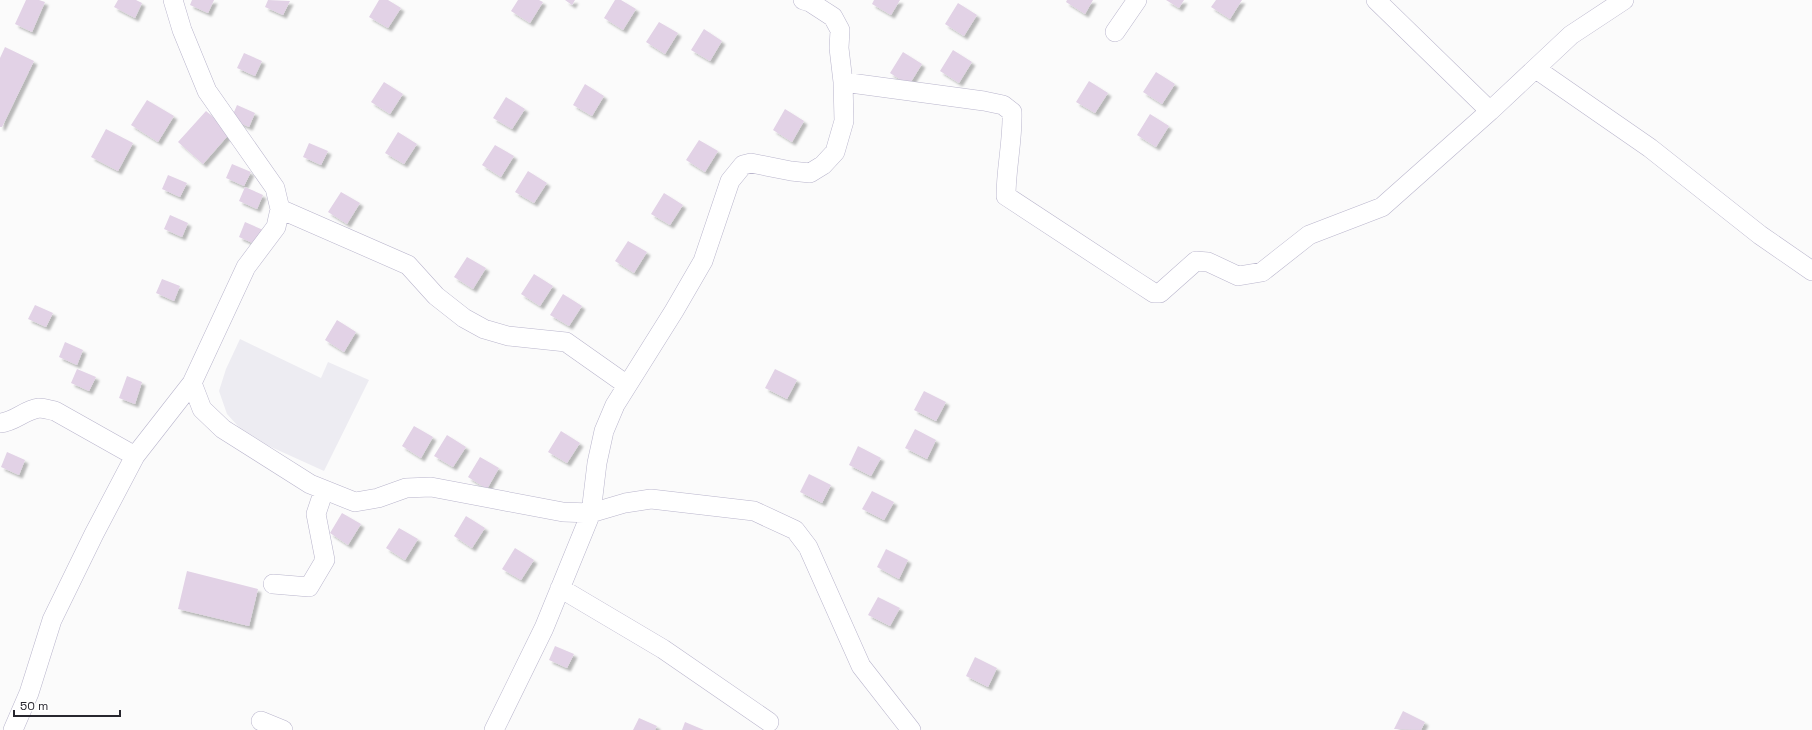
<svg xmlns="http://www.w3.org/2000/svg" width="1812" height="730" font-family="'Space Grotesk',sans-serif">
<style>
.built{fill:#edecf2}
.building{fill:#e2d2e6;filter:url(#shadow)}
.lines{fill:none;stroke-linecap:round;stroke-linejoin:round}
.minor-casing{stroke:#b9b5cc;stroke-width:20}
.minor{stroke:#fff;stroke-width:19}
</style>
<defs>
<filter id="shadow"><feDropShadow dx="3.5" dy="3.5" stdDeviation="1" flood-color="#0004"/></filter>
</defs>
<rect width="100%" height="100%" fill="#fbfbfb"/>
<!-- built -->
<path class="built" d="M240,339L321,378L328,362L369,380L324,471L247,436L227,414L219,391L226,369Z"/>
<!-- building -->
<path class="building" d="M26,0H39L45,2L32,32L15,24Z
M118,0H136L142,3L135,18L114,7Z
M192,0H214L208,13L190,5Z
M268,0L290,1L283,15L265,7Z
M379,0H388L401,8L388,28L369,17Z
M518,0H539L543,2L530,23L511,11Z
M565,0H575L572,5Z
M615,0H621L636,9L623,30L604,18Z
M874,0H900L891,15L872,4Z
M1067,0H1093L1085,14L1066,2Z
M1166,0H1184L1179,8Z
M1216,0H1242L1230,19L1211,7Z
M958,3L977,15L964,36L945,24Z
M659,22L678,33L665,54L646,42Z
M704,29L722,41L710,61L691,50Z
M5,47L34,61L2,127H0V58Z
M953,50L972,62L959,83L940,71Z
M903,52L922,64L909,85L890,73Z
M244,53L262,61L255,76L237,68Z
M1156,72L1175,84L1162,104L1143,92Z
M1089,81L1108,93L1095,113L1076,102Z
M384,82L403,94L390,114L371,102Z
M585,84L604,96L592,116L573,105Z
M506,97L525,109L512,129L493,118Z
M147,100L174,116L158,142L131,125Z
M237,105L255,113L249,127L231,119Z
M785,109L804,121L792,142L773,130Z
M206,111L231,132L203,164L178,142Z
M1150,114L1169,126L1156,147L1137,135Z
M106,129L133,143L118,171L91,157Z
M398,132L417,144L404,164L385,153Z
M699,140L718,151L705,172L686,160Z
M309,143L328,151L321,165L303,157Z
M495,145L514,156L501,177L482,165Z
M232,164L251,172L244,186L226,178Z
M528,171L547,183L534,203L515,192Z
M168,175L187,183L180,197L162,189Z
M245,187L263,195L257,209L239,201Z
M341,192L360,203L347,224L328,212Z
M664,193L683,205L670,225L651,214Z
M170,215L188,223L182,237L164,229Z
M245,222L263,230L257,245L239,237Z
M628,241L647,252L634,273L615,261Z
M467,257L486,268L473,289L454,277Z
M534,274L553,286L540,306L521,294Z
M162,279L180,286L174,301L156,293Z
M563,294L582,306L569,326L550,315Z
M35,305L53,313L46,327L28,319Z
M337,320L356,332L344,352L325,340Z
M65,342L83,350L77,365L59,357Z
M77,369L96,377L89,391L71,383Z
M775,369L797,380L787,399L765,388Z
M127,376L142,382L135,404L119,398Z
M924,391L946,402L936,421L914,410Z
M414,426L433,437L421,458L402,446Z
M915,429L936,440L927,459L905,448Z
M561,431L580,443L567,463L548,452Z
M447,435L466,447L453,467L434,456Z
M858,446L881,458L871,476L849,465Z
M7,452L25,460L19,475L1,467Z
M480,457L499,468L487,489L468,477Z
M809,474L831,485L822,503L800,492Z
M872,491L894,502L884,520L862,509Z
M342,513L361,524L348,545L330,533Z
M466,516L485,528L472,548L454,536Z
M399,528L418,539L405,560L386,548Z
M515,548L534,560L521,580L502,569Z
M886,549L908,560L899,579L877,567Z
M187,571L258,589L249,626L178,609Z
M878,597L900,608L890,626L868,615Z
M555,646L574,654L567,668L549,660Z
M975,657L997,668L988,687L966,676Z
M1403,711L1425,722L1421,730L1394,729Z
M639,718L657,726L655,730H633Z
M685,722L704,730H682Z"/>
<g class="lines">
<defs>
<path id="minor" d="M173,0L182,30L207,91L275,188L280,209L276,227L246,267L192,383L202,409L223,429L310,484L355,502L378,498L406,488L431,487L563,512L591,513L625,503L651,499L754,511L795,530L808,547L861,666L911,730
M1376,0L1490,111
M1115,32L1137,0
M1536,69L1650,148L1760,235L1812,271
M843,82L984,101L1003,105L1012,112C1013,140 1006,168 1006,196L1137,282L1154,293H1160L1196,261L1208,262L1238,276L1262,272L1309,235L1382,207L1490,111L1571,35L1624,0
M280,209L408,265L436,296L464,318L484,329L508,336L566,342L627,385
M0,423C15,422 24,410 39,408C44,408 50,410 55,411L135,456
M273,584L309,587L325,560L316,514L324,490
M560,588L663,649L769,722
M261,721L283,730
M13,730L29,693L52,620L94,534L135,456L192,383
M494,730L544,628L591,513L597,463L604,431L615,405L674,311L703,261L730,181L743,165L751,163L791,171L810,173L823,165L835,152L844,121L843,82L839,48L840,30L833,17L810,2L803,0"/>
</defs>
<!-- minor casing -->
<use href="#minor" class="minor-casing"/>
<!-- minor -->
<use href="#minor" class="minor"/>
</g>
<!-- scale -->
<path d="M14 710v6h106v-6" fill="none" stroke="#27262e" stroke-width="2"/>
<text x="20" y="710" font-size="12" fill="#27262e" stroke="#ffffff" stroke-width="3" paint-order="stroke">50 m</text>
</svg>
